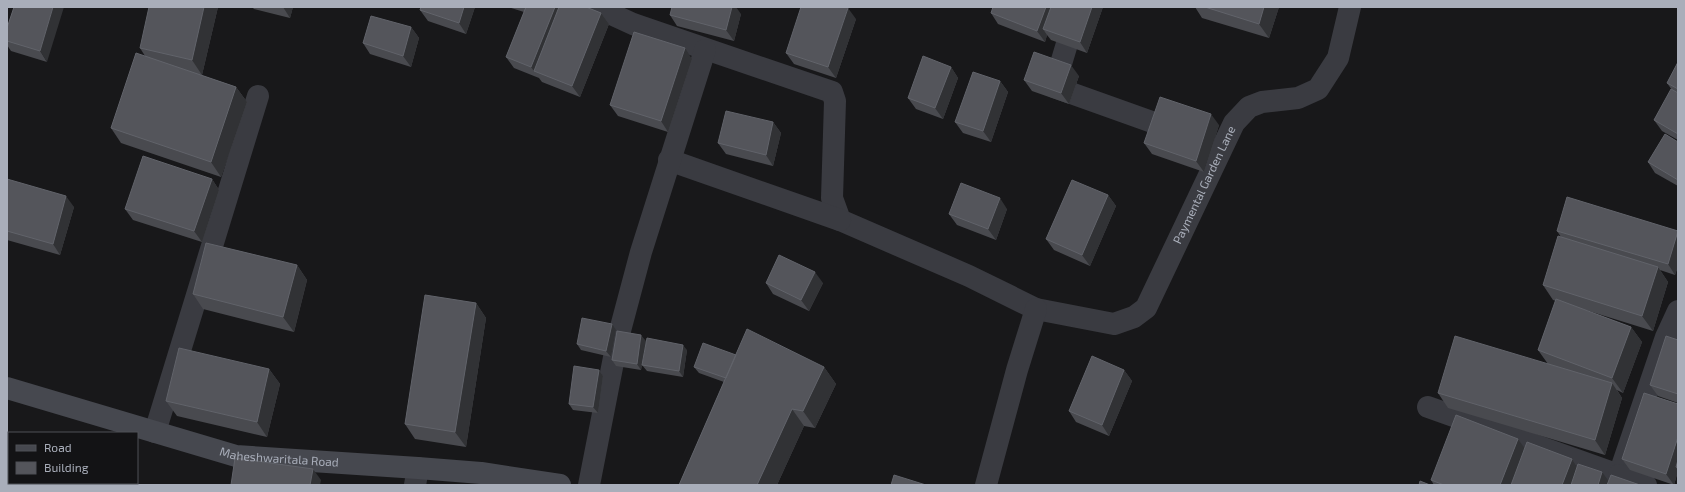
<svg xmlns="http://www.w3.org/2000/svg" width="1685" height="492" font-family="'Exo 2',sans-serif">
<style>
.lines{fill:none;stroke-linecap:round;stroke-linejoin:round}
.street{stroke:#3a3b41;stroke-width:22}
.secondary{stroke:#46484f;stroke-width:22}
.wall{fill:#494a4f}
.shaded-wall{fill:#313235}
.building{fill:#54555b;stroke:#61636a}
.labels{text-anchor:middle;stroke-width:4;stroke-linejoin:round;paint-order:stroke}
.street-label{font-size:12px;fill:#a9aeba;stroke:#131315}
</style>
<rect width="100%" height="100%" fill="#18181a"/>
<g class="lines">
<!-- street -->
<g class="street">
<path id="s1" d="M596,7L633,24L832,92L835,101L832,198L840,220L969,276L1036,309L1114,324L1134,317L1146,308L1234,123L1249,107L1262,102L1298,98L1318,89L1338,58L1350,7"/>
<path d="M1078,7L1054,87L1180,132"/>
<path d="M669,160L840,220"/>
<path d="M1428,407L1619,475L1666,337L1678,311"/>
<path d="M155,432L258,96"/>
<path d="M1619,475L1646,485"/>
<path d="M415,485L418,468"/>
<path d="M589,485L617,342L641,252L705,50"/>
<path d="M986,485L1017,370L1036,309"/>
</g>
<!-- secondary -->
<path class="secondary" id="s2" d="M7,388L236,456L418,468L481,473L560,485"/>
</g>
<!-- wall -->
<path class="wall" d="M14,7L47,62L11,51L7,45V28Z
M218,7L202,75L198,74L236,87L247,102L221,177L121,143L111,128L145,56L140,48Z
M252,7H293L290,18L254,9Z
M475,7L466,34L428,21L420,10Z
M508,7H586L601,13L609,24L580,97L542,82L539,78L514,68L506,57L524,12Z
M1103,7L1087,53L1051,40L1047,35L1045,42L998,24L991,13Z
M1195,7H1279L1269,38L1202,18Z
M741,14L734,41L677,26L670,15Z
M856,19L836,78L794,64L786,53Z
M411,27L419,38L411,67L370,54L363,43Z
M692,59L668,132L618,116L610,105Z
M1678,62V140L1662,131L1654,120L1672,90L1667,83Z
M951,67L958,78L943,119L916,109L908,98Z
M1079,76L1069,104L1032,91L1024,80Z
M1000,81L1008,92L991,142L963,133L955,122Z
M773,122L781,133L773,166L726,154L718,143Z
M1219,125L1204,172L1152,154L1144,143Z
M1678,142V186L1655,173L1648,162Z
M7,179L74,207L60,255L7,240Z
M212,179L219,190L202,242L133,220L125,209Z
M1108,195L1116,206L1090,266L1054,250L1046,239Z
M1007,209L996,240L957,225L949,214Z
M1557,231H1678V266L1675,275L1660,270L1668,282L1653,331L1579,308L1631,327L1642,342L1623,393L1617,390L1622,398L1605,455L1448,408L1438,393L1548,364L1538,350L1556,301L1553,300L1543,285L1561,237Z
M297,265L307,280L294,332L203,309L193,294Z
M766,283H823L809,311L773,294Z
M476,303L486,318L466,447L415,439L405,424Z
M616,330L611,357L581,350L577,344Z
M1678,340V403L1658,396L1650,385Z
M646,341L641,370L616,366L612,360Z
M687,350L683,377L647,371L642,365Z
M736,355L824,367L836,384L815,428L804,426L777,485H679L724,382L699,373L694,367Z
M269,369L280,384L267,437L177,416L166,401Z
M599,370L603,376L598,413L573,410L569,404Z
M1124,370L1132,381L1109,436L1076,422L1069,411Z
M1678,404V471L1674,485L1630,470L1622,459Z
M1518,439L1524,449L1572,459L1577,467L1608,482L1640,485H1434L1431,480Z"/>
<!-- shaded-wall -->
<path class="shaded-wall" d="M53,7H64L47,62L40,51Z
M204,7H218L202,75L192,60Z
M283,7H293L290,18Z
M464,7H475L466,34L459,23Z
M555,7H567L534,71L531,67Z
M732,7H736L741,14L734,41L726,30Z
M1046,7H1058L1043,29L1047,35L1045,42L1037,31Z
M1092,7H1103L1087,53L1080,42Z
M1264,7H1279L1269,38L1259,24Z
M848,8L856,19L836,78L828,67Z
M601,13L609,24L580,97L572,86Z
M411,27L419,38L411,67L403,56Z
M685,48L692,59L668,132L661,121Z
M1071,65L1079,76L1069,104L1061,93Z
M951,67L958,78L943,119L935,108Z
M1000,81L1008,92L991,142L983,131Z
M236,87L247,102L221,177L211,162Z
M1211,114L1219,125L1204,172L1196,161Z
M773,122L781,133L773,166L766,155Z
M212,179L219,190L202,242L194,231Z
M1108,195L1116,206L1090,266L1082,255Z
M66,196L74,207L60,255L53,244Z
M1000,198L1007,209L996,240L988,229Z
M1678,231V266L1675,275L1668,264Z
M297,265L307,280L294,332L283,317Z
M1658,267L1668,282L1653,331L1642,316Z
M815,272L823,283L809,311L801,300Z
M476,303L486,318L466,447L455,432Z
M612,324L616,330L611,357L606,351Z
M1631,327L1642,342L1623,393L1612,378Z
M641,335L646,341L641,370L637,364Z
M683,345L687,350L683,377L679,371Z
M824,367L836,384L815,428L803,411Z
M269,369L280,384L267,437L257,422Z
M599,370L603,376L598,413L593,407Z
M1124,370L1132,381L1109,436L1102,425Z
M1612,383L1622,398L1605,455L1595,440Z
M792,409L804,426L777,485H757Z
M1678,437V468L1676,467L1678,471L1674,485L1666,474Z
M1518,439L1528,453L1516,485H1500Z
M1572,459L1579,470L1574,485H1562Z
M313,469L321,480L320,485H310Z
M1602,472L1610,483L1609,485H1598Z"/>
<!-- building -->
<path class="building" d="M14,7H53L40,51L7,41V28Z
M149,7H204L192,60L140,48Z
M421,7H464L459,23L420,10Z
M526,7H555L531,67L506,57Z
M559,7H586L601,13L572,86L534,71Z
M672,7H732L726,30L670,15Z
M801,7H847L848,8L828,67L786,53Z
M993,7H1046L1037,31L991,13Z
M1051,7H1092L1080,42L1043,29Z
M1205,7H1264L1259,24Z
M371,16L411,27L403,56L363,43Z
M634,32L685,48L661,121L610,105Z
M1034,52L1071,65L1061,93L1024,80Z
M136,53L236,87L211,162L111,128Z
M923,56L951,67L935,108L908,98Z
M1678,62V89L1667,83Z
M973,72L1000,81L983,131L955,122Z
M1671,89L1678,93V134L1654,120Z
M1160,97L1211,114L1196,161L1144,143Z
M726,111L773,122L766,155L718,143Z
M1665,134L1678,142V180L1648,162Z
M143,156L212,179L194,231L125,209Z
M7,179L66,196L53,244L7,231Z
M1072,180L1108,195L1082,255L1046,239Z
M961,183L1000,198L988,229L949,214Z
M1567,197L1678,231L1668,264L1557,231Z
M1558,236L1658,267L1642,316L1543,285Z
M206,243L297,265L283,317L193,294Z
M779,255L815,272L801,300L766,283Z
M425,295L476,303L455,432L405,424Z
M1556,299L1631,327L1612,378L1538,350Z
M582,318L612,324L606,351L577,344Z
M747,329L824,367L803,411L792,409L757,485H679Z
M617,331L641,335L637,364L612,360Z
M1455,336L1612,383L1595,440L1438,393Z
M1666,336L1678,340V394L1650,385Z
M647,338L683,345L679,371L642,365Z
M703,343L736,355L726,378L694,367Z
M179,348L269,369L257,422L166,401Z
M1092,356L1124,370L1102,425L1069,411Z
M574,366L599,370L593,407L569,404Z
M1644,393L1678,404V437L1666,474L1622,459Z
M1456,415L1518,439L1500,485H1444L1431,480Z
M1527,442L1572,459L1562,485H1511Z
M235,458L313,469L310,485H231Z
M1678,460V468L1676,467Z
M1578,464L1602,472L1598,485H1571Z
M894,475L926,485H891Z
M1611,475L1640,485H1607Z
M1420,481L1430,485H1419Z"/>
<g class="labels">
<!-- street labels -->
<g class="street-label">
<text dy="4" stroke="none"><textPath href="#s1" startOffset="848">Paymental Garden Lane</textPath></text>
<text dy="4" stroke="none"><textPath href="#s2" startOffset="282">Maheshwaritala Road</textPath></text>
</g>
</g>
<!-- border -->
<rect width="1685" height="492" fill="none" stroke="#a9aeba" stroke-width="16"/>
<!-- legend -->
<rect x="8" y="432" width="130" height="52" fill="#131315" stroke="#4f5157"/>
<rect x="16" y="445" width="20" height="6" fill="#46484f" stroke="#4f5157"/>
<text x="44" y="452" font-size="12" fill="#a9aeba">Road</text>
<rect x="16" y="462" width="20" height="12" fill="#54555b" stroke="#4f5157"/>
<text x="44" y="472" font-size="12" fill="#a9aeba">Building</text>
</svg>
